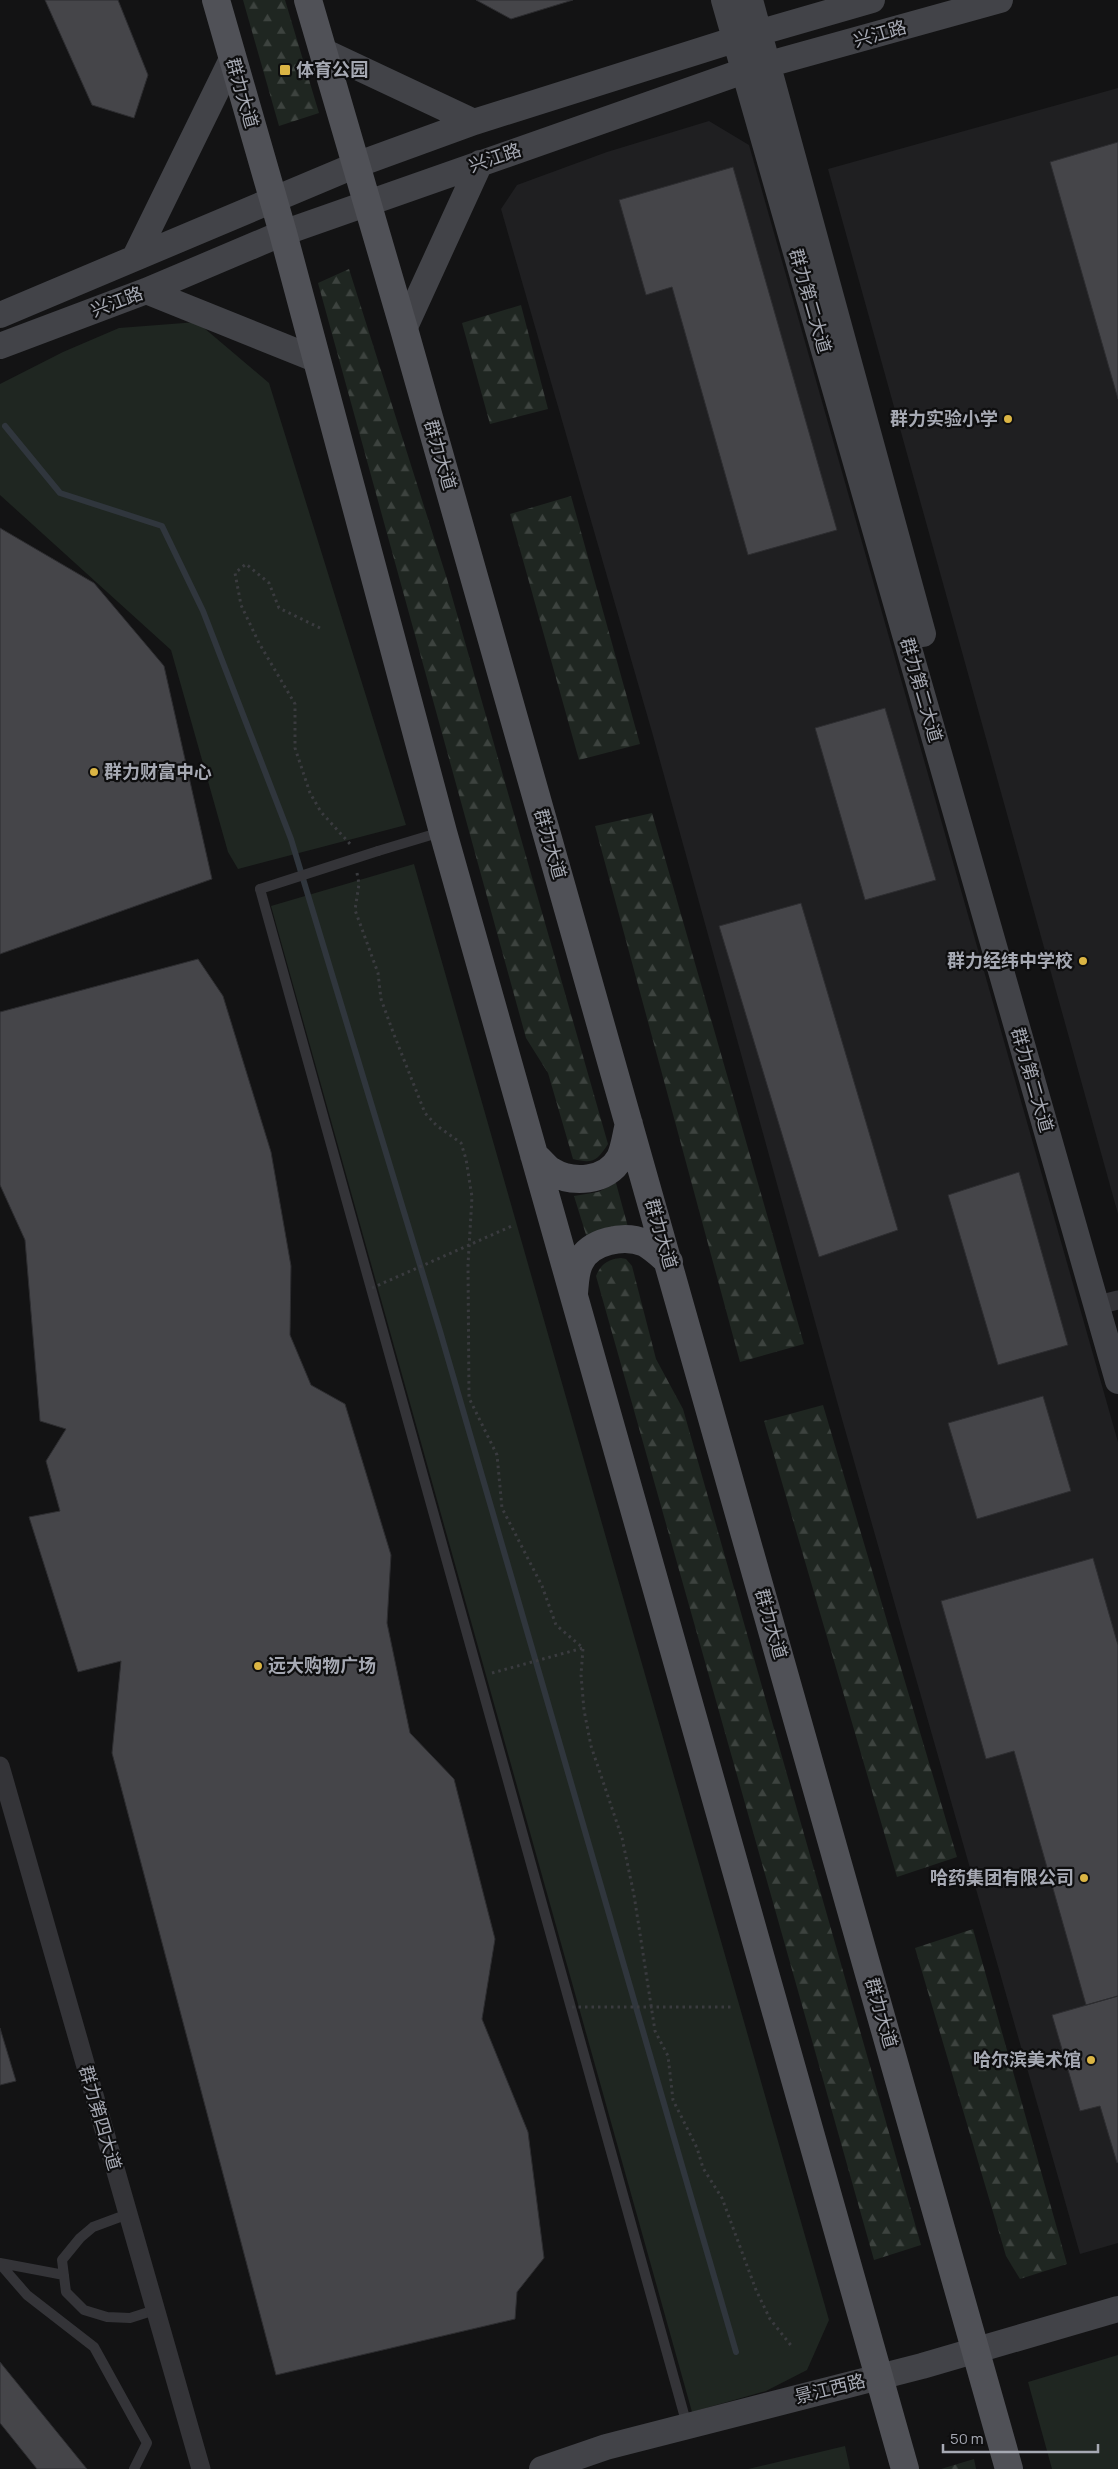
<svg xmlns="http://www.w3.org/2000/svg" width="1118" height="2469" font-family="Manrope,'Noto Sans SC',sans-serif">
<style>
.built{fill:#1f1f21}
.forest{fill:url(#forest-firs)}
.park{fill:#1f2621}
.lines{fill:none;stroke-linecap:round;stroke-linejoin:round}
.stream{stroke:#30363d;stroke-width:6}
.building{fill:#454549;stroke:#2d2d30}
.path{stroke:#3a3b3f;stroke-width:3;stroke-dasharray:2.5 4;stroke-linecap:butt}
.lane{stroke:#343438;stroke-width:10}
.street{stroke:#343438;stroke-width:19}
.secondary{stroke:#424348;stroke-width:26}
.primary{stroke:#505157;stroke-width:28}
.path-bridge{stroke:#3a3b3f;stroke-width:3;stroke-dasharray:2.5 4;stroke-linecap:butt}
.lane-bridge{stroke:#343438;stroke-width:10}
.poi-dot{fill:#dbb544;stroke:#0e0e0f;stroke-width:2}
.labels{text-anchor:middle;stroke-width:4.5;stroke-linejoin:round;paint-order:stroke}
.street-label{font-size:18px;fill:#a6a9b3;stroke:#0e0e0f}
.poi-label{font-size:18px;font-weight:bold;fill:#a6a9b3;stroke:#0e0e0f;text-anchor:end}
</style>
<defs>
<pattern id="forest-firs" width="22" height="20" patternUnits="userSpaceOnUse" patternTransform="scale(1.25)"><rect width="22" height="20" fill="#1f2621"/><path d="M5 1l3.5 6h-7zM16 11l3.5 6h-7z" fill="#3d433f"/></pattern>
</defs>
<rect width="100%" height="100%" fill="#131314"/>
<!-- built -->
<path class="built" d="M1118,88V1214L828,169Z
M709,121L749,145L1118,1442V2243L1080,2254L840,1412L652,732L501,209L517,185L607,152Z"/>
<!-- forest -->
<path class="forest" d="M243,0H285L319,113L279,126Z
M349,269L447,579L608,1144C597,1161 593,1164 573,1159L548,1073L526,1038L318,283Z
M521,305L548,409L490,424L462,323Z
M571,496L640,744L579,760L510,514Z
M652,813L804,1344L740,1362L595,826Z
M616,1183L628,1227L587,1238L574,1196L598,1192Z
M621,1258L626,1259L632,1266L656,1359L683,1409L921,2245L874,2260L596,1276C601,1264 608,1259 621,1258Z
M823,1405L957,1857L897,1877L764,1421Z
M973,1929L1067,2264L1020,2279L1006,2256L915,1948Z
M974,2459L976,2469H941Z"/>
<!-- park -->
<path class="park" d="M197,322L269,383L406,825L238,869L228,852L171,650L0,495V384L63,352L119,328Z
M414,864L829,2320L807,2370L766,2391L692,2412L271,906Z
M1118,2355V2469H1052L1028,2382Z
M845,2446L850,2469H748Z"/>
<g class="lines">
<!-- stream -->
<path class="stream" d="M5,426L60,493L162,526L203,611L291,839L440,1331L736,2352"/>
</g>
<!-- building -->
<path class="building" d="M45,0H118L148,75L134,118L92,105Z
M476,0H573L511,19Z
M1118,142V399L1050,162Z
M733,167L837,530L748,555L672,287L646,295L619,200Z
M0,528L94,583L164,666L212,879L0,954Z
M885,708L936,880L865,900L815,728Z
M801,903L898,1230L819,1257L719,926Z
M198,959L223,996L271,1152L291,1266L290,1335L311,1385L345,1404L391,1555L387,1623L410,1733L454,1779L495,1939L482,2019L528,2132L544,2258L517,2292L515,2319L276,2375L112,1753L121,1661L78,1672L29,1517L60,1511L46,1461L66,1429L40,1421L25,1240L0,1185V1012Z
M1019,1172L1068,1345L998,1365L948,1195Z
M1043,1396L1071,1491L977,1519L948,1423Z
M1093,1558L1118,1645V1996L1086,2005L1014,1751L986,1759L941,1601Z
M1118,1996V2162L1117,2163L1100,2106L1080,2111L1052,2015Z
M0,2028L16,2081L0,2085Z
M0,2362L87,2469H37L0,2423Z"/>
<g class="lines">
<!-- path -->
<path class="path" d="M320,628L279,608L269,583L246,564L235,573L241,605L259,643L295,704V748L310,793L321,812L351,845
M357,873L359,884L355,910L378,973L381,999L393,1032L425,1113L436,1125L461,1143L466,1159L472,1197L468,1265L469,1398L497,1455L502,1508L542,1586L556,1625L583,1648L581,1675L584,1710L591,1746L622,1838L634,1895L655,2031L668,2056L673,2100L697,2148L703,2168L722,2198L756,2290L770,2319L793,2348
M492,1673L583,1648"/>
<!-- lane -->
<path class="lane" d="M378,851L441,832
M260,889L687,2425
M128,2214L93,2227L80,2238L62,2260L66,2292L84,2310L107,2317L130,2318L155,2310
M0,2263L64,2275
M0,2264L27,2295L94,2347L147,2443L134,2469"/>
<!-- street -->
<path class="street" d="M1106,1303L1118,1300
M0,1766L201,2469"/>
<!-- secondary -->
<path class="secondary" d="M724,0L1118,1381
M750,0L923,634
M323,51L474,122
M135,257L232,59
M146,291L315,359
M0,315L356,165L474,122L737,39L872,0
M404,329L480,163
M0,346L146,291L283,233L744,71L1000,0
M542,2469L606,2447L922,2366L1118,2309"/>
<!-- primary -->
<path class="primary" d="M216,0L283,233L443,832L905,2469
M308,0L404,329L1009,2469
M534,1155C540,1160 545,1167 551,1171C572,1184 607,1182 620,1158C625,1148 626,1135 629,1124
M574,1293C575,1283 575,1271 580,1262C590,1241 624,1234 645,1243C654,1248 661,1255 669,1262"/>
<!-- path-bridge -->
<path class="path-bridge" d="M372,1288L512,1226
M572,2007H732"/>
<!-- lane-bridge -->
<path class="lane-bridge" d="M260,889L378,851"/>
</g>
<!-- markers -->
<g class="poi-dot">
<rect x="279" y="64" width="12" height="12" rx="2.5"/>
<circle cx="1008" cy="419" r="5"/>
<circle cx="94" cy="772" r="5"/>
<circle cx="1083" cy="961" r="5"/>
<circle cx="258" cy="1666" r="5"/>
<circle cx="1084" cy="1878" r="5"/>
<circle cx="1091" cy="2060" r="5"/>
</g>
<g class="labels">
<!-- street labels -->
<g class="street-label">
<text transform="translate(880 34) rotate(-16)" y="6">兴江路</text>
<text transform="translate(242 93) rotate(74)" y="6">群力大道</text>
<text transform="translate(495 158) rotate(-19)" y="6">兴江路</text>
<text transform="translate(810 301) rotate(74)" y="6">群力第二大道</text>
<text transform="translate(117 302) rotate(-21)" y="6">兴江路</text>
<text transform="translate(440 455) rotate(74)" y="6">群力大道</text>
<text transform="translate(921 690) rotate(74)" y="6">群力第二大道</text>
<text transform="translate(550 844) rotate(74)" y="6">群力大道</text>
<text transform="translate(1032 1080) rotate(74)" y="6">群力第二大道</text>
<text transform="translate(661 1234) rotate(74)" y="6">群力大道</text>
<text transform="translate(771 1624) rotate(74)" y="6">群力大道</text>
<text transform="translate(881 2013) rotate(74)" y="6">群力大道</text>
<text transform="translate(100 2118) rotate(74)" y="6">群力第四大道</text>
<text transform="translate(830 2389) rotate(-14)" y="6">景江西路</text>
</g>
<!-- poi labels -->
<g class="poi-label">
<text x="296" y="76" text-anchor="start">体育公园</text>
<text x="998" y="425">群力实验小学</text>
<text x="104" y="778" text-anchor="start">群力财富中心</text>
<text x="1073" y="967">群力经纬中学校</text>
<text x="268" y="1672" text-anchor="start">远大购物广场</text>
<text x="1074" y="1884">哈药集团有限公司</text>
<text x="1081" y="2066">哈尔滨美术馆</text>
</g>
</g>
<!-- scale -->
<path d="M943 2444v8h155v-8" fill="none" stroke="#a6a9b3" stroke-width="2.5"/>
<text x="950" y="2444" font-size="15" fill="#a6a9b3" stroke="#0e0e0f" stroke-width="4" paint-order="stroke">50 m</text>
</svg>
